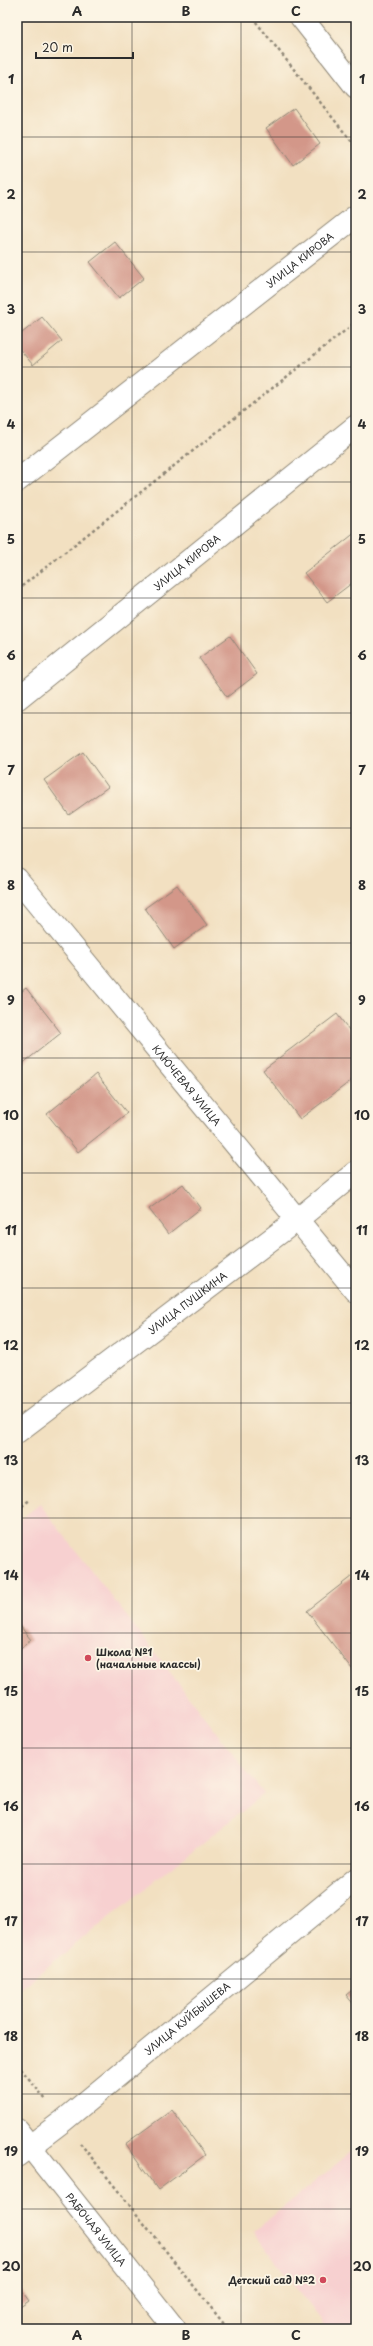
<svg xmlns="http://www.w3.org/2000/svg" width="373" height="2346" font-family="'Playpen Sans',sans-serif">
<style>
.built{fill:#f7d0d0}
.building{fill:#d39789}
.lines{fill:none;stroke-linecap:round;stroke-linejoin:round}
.minor-casing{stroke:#8e8676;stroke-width:24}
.major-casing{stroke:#8e8676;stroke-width:24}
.path{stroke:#8e8676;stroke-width:2.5;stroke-dasharray:3 3;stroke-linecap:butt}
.minor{stroke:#fff;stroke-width:22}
.major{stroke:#fff;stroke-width:22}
.grid{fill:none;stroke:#2b2b2b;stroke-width:1;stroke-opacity:0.55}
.poi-dot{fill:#d1495b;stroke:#fcf5e5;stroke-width:1.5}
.labels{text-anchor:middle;stroke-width:3.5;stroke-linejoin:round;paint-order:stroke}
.street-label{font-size:10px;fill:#2b2b2b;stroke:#fcf5e5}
.poi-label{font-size:10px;font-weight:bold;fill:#2b2b2b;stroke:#fcf5e5;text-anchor:start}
.neatline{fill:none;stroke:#2b2b2b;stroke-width:1.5}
.grid-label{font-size:13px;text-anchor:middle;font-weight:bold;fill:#2b2b2b}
</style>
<rect width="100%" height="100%" fill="#fcf5e5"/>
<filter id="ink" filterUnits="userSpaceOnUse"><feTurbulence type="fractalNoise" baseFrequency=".025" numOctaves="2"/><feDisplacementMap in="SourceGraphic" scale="8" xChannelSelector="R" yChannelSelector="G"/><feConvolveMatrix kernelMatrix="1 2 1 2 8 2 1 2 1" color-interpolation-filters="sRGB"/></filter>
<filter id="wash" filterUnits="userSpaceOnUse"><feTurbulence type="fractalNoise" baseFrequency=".012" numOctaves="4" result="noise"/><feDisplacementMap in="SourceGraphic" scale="16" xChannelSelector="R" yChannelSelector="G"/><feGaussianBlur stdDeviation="0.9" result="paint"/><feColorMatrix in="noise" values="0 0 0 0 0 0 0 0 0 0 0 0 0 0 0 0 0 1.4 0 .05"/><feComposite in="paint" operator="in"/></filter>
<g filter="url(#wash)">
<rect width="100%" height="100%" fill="#f2e0c1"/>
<!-- built -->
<path class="built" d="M40,1504L264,1794L17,1991V1522Z
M356,2148V2329H328L253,2232Z"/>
<g id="blocks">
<!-- building -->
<path class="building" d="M294,108L320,144L293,165L266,128Z
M115,242L144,278L119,298L90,262Z
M42,317L62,341L33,365L17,346V337Z
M356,532V580L327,602L304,573Z
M230,636L257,674L227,697L199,658Z
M83,752L108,787L69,815L44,780Z
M177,885L207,925L174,949L145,908Z
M26,988L61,1033L22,1064L17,1058V995Z
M337,1014L356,1039V1077L300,1119L263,1070Z
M96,1074L127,1113L78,1152L47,1114Z
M183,1184L201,1208L168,1234L149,1209Z
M356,1573V1674L307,1611Z
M17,1622L31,1640L17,1651Z
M356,1987V2007L346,1995Z
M172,2110L205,2155L158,2190L125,2144Z
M17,2284L29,2301L17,2309Z"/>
</g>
</g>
<g filter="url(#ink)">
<use href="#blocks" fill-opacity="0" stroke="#8e8676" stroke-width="1"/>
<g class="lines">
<defs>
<g id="minor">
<path d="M301,17L356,87"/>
<path id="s1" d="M17,879L356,1291"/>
<path id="s2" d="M17,1432L298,1219L356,1172"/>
<path id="s3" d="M17,2156L63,2121L356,1879"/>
</g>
<g id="major">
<path id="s4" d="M17,481L356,216"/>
<path id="s5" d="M17,699L356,426"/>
<path id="s6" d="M17,2130L175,2329"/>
</g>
</defs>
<!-- minor casing -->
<use href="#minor" class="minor-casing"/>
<!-- major casing -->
<use href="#major" class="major-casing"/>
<!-- path -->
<path class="path" d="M252,17L356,147
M17,590L356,322
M17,1510L31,1499
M17,2064L46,2100
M80,2143L228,2329"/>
<!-- minor -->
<use href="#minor" class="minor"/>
<!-- major -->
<use href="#major" class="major"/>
</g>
</g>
<!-- grid -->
<path class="grid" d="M132,17V2329M241,17V2329M17,137H356M17,252H356M17,367H356M17,482H356M17,598H356M17,713H356M17,828H356M17,943H356M17,1058H356M17,1173H356M17,1288H356M17,1403H356M17,1518H356M17,1633H356M17,1748H356M17,1864H356M17,1979H356M17,2094H356M17,2209H356"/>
<!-- markers -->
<g class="poi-dot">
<circle cx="88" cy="1658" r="4"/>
<circle cx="323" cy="2280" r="4"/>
</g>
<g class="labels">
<!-- street labels -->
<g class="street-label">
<text dy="4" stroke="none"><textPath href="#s4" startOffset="359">УЛИЦА КИРОВА</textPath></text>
<text dy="4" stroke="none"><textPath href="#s5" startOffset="218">УЛИЦА КИРОВА</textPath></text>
<text dy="4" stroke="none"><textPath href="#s1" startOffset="267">КЛЮЧЕВАЯ УЛИЦА</textPath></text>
<text dy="4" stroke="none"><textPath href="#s2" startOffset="214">УЛИЦА ПУШКИНА</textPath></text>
<text dy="4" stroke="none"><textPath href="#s3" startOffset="219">УЛИЦА КУЙБЫШЕВА</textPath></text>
<text dy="4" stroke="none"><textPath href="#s6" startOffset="127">РАБОЧАЯ УЛИЦА</textPath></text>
</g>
<!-- poi labels -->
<g class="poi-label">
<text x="96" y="1656">Школа №1<tspan x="96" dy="12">(начальные классы)</tspan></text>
<text x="315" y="2284" text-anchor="end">Детский сад №2</text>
</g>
</g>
<!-- margin -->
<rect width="373" height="2346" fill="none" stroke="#fcf5e5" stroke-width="44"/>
<!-- scale -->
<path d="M36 52v6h97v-6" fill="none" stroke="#2b2b2b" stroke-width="2"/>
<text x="42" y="52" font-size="12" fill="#2b2b2b" stroke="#fcf5e5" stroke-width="3" paint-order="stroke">20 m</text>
<rect x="22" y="22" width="329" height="2302" class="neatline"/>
<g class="grid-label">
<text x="77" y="16">A</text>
<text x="186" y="16">B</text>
<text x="296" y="16">C</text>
<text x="11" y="84">1</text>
<text x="362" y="84">1</text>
<text x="11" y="199">2</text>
<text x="362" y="199">2</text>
<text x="11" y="314">3</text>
<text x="362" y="314">3</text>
<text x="11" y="429">4</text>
<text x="362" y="429">4</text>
<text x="11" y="544">5</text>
<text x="362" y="544">5</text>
<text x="11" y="660">6</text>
<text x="362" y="660">6</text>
<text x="11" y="775">7</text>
<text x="362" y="775">7</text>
<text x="11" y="890">8</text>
<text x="362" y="890">8</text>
<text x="11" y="1005">9</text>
<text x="362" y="1005">9</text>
<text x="11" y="1120">10</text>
<text x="362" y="1120">10</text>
<text x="11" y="1235">11</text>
<text x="362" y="1235">11</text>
<text x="11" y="1350">12</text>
<text x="362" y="1350">12</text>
<text x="11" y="1465">13</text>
<text x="362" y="1465">13</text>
<text x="11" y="1580">14</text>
<text x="362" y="1580">14</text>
<text x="11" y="1696">15</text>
<text x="362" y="1696">15</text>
<text x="11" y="1811">16</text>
<text x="362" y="1811">16</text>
<text x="11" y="1926">17</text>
<text x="362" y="1926">17</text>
<text x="11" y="2041">18</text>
<text x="362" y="2041">18</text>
<text x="11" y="2156">19</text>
<text x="362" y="2156">19</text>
<text x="11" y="2271">20</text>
<text x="362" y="2271">20</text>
<text x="77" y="2340">A</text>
<text x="186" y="2340">B</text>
<text x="296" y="2340">C</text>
</g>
</svg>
